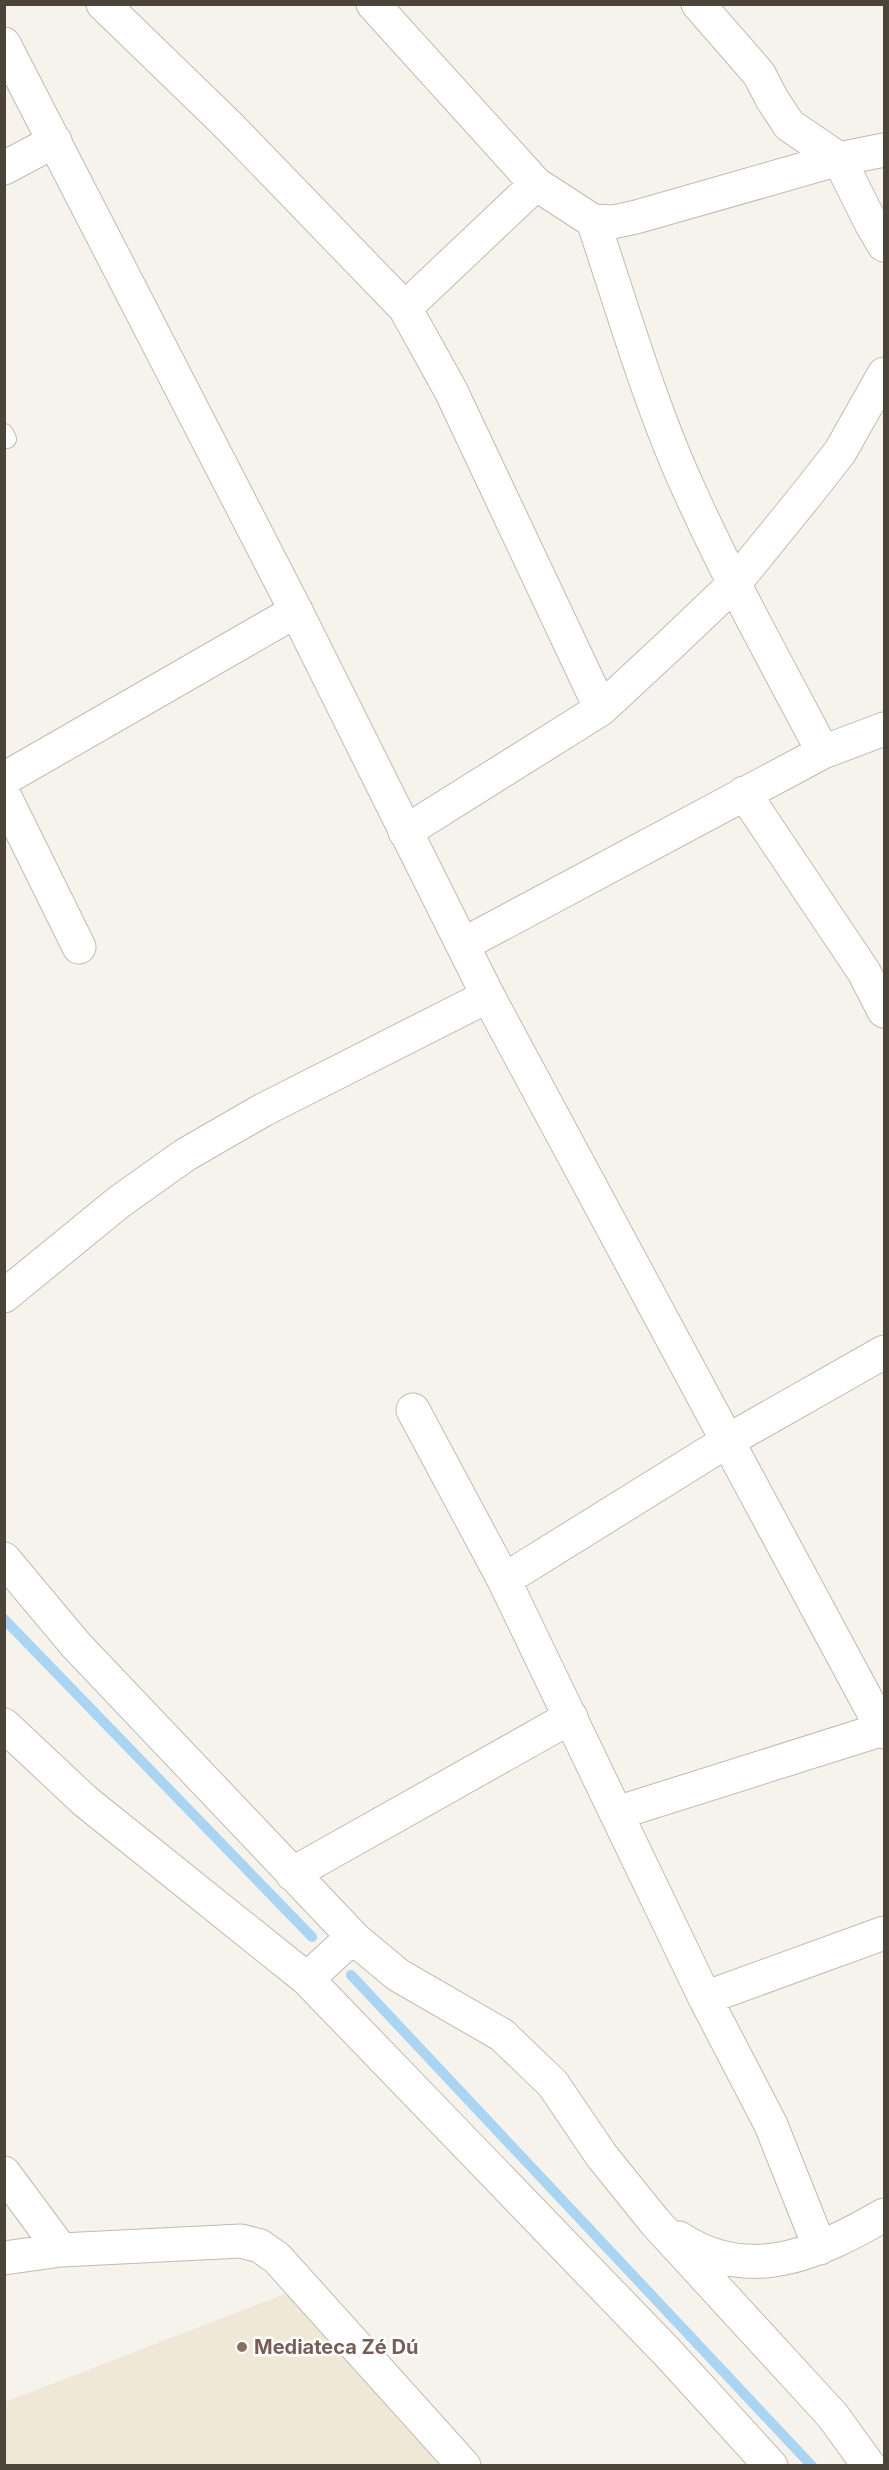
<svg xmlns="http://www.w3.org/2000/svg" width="889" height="2470" font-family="Inter,sans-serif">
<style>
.education{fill:#efe8d6}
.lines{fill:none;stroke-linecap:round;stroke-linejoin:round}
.stream{stroke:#a9d4f2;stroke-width:10}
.service-casing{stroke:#c2bbae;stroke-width:20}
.minor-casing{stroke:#c2bbae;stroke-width:35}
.tertiary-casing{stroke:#c2bbae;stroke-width:35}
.service{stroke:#fff;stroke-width:18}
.minor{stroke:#fff;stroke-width:33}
.tertiary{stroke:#fff;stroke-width:33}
.education-dot{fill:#8d6e63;stroke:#fff;stroke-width:2}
.labels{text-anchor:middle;stroke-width:5;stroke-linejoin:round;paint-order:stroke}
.education-label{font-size:20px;font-weight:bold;fill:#785e54;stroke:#fff;text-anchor:start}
</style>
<rect width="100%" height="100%" fill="#f6f3ec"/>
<!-- education -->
<path class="education" d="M287,2293L447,2466H5V2402Z"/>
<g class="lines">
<!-- stream -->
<path class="stream" d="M4,1619L312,1937
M351,1975L812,2466"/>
<defs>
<path id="service" d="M4,433L7,439"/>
<path id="minor" d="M103,4L228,125L405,308L451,391L601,709
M373,4L536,184L593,221L613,222L636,217L839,159L884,150
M698,4L759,74L772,99L789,125L839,159L871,223L884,245
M4,168L55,141
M593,221C623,310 651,408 690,492C730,581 778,666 823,752
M405,308L536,184
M4,779L296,611
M744,793L864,972L884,1011
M4,795L79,947
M405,832L601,709L672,643L734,584L807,494L840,452L884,374
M464,944L823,752L884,729
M4,1296L119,1202L185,1155L263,1110L488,996
M413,1410L504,1580L705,1998L771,2125L820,2248
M4,1559L76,1645L356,1940L398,1975L502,2035L553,2084L601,2155L655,2222L833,2416L869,2466
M504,1580L729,1440L884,1352
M4,1725L85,1801L307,1979L667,2352L771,2466
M617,1813L883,1729
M292,1874L571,1717
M307,1979L344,1945L356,1940
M705,1998L884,1933
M4,2173L61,2250
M679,2238C750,2285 818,2253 884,2215
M4,2258L61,2250L241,2241L260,2246L277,2258L464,2466"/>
<path id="tertiary" d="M4,44L296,611L488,996L884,1732"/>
</defs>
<!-- service casing -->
<use href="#service" class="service-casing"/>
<!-- minor casing -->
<use href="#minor" class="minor-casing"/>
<!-- tertiary casing -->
<use href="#tertiary" class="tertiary-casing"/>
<!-- service -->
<use href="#service" class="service"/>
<!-- minor -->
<use href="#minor" class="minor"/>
<!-- tertiary -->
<use href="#tertiary" class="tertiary"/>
</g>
<!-- markers -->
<circle class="education-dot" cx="242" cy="2347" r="6"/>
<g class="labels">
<!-- education labels -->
<g class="education-label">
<text x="254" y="2354">Mediateca Zé Dú</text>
</g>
</g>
<!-- border -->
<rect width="889" height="2470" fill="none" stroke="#4b4439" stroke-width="12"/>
</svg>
